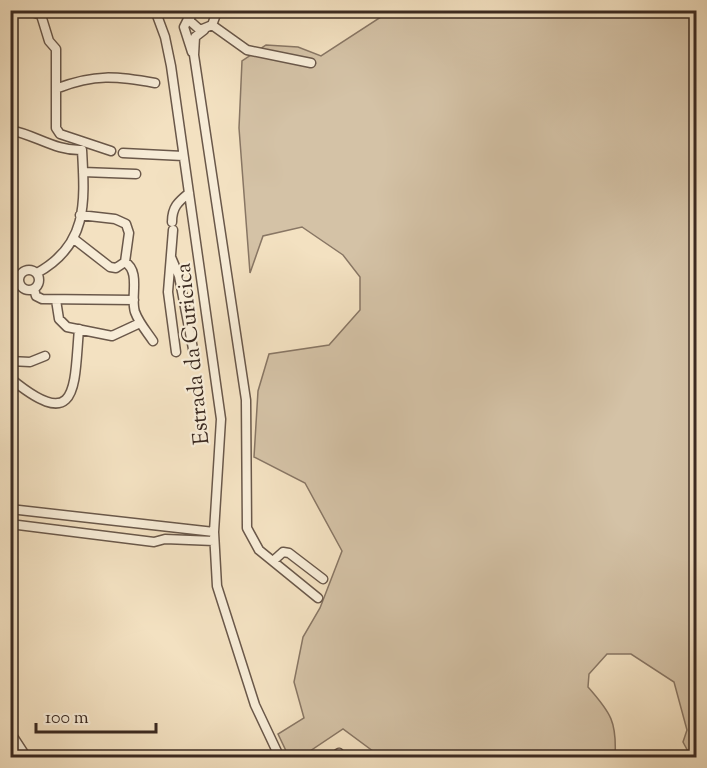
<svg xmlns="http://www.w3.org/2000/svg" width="707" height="768" font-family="'Sorts Mill Goudy',serif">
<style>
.green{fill:#d4c2a6;stroke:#887664;stroke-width:1.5}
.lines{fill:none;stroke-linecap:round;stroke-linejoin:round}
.minor-casing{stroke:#6a584a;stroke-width:11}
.minor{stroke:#f7ecd7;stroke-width:8}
.labels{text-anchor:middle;stroke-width:4.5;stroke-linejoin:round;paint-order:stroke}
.street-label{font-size:22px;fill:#3c2b22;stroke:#f7ecd7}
</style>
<rect width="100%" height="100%" fill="#f3e1c1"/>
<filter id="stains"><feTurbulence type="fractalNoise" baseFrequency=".00333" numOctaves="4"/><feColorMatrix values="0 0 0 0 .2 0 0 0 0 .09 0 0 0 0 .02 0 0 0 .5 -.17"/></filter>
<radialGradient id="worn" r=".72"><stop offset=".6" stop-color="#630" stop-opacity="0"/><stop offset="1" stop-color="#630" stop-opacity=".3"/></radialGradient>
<!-- green -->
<path class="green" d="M390,11H696V757H691L683,742L687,730L674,682L631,654H607L589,674L588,687C611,713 617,722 615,757H381L343,729L301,757H289L278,734L304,718L294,682L303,637L320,608L342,551L305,483L254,457L258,391L269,354L329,345L360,310V277L343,255L302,227L263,236L250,273L239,128L242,61L266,45L298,47L321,56Z"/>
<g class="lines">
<defs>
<path id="minor" d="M27,10L41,15L49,41L56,49V128L60,134L111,151
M155,10L165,37L171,66L221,419L214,532L217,586L255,705L280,758
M191,10L190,21L200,30L212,25L215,17L213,10
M10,12L12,10
M189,17L184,27L192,52
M212,25L247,50L311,63
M204,30L195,37L194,55L246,400L247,528L259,550L318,598
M58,88C95,74 116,76 155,83
M10,130C36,135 55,151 82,150C85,203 88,245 37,273
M123,153L183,156
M83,172L136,174
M172,222C172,207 178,202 189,193
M173,230L168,292L176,352
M74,239L110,267L116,268L125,262L129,233L126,224L115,219L80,215
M171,257L179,276L194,354
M125,262C141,272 130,297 135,312C139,323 147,332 153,341
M19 280a10 10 0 1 1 20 0a10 10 0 1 1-20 0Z
M34,289L36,296L42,299L134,300
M56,300L59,319L67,327L112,336L140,323
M10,361L30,362L45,356
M10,378C79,435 74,386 79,329
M10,509L214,532
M18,525L154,542L165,539L214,541
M273,561L283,552L289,553L323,579
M10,732L27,758
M332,758L339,753"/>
</defs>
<!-- minor casing -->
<use href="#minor" class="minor-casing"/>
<!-- minor -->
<use href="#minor" class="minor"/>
</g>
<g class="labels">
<!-- street labels -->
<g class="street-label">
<text transform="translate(191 354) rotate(-96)" y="8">Estrada da Curicica</text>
</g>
</g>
<!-- margin -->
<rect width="707" height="768" fill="none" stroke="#f3e1c1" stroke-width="36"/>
<rect x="12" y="12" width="683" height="744" fill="none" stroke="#3c2b22" stroke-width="3"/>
<rect x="18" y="18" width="671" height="732" fill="none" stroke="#3c2b22" stroke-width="1.5"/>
<!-- scale -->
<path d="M36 723v9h120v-9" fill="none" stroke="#3c2b22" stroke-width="3"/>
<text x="45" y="723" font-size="18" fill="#3c2b22" stroke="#f7ecd7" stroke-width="4.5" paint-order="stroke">100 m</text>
<rect width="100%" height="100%" filter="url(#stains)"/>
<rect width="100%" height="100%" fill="url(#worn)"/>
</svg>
